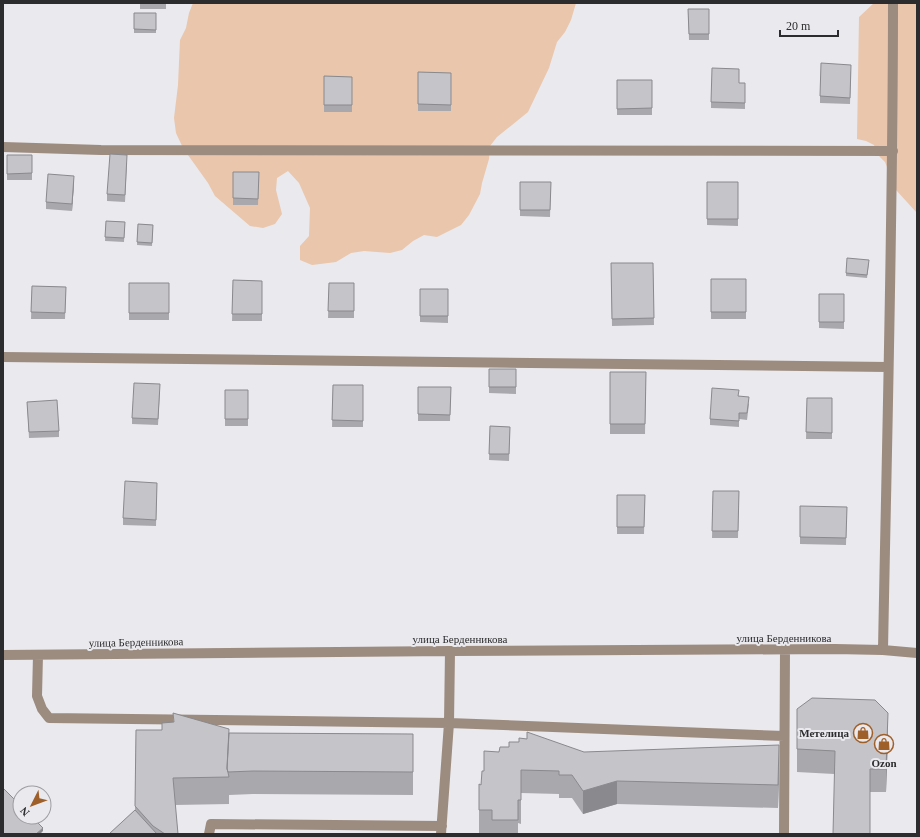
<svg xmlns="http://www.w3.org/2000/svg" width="920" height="837" font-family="Georgia,serif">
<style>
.green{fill:#e9c6ac}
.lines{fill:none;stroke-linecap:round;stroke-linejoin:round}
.minor{stroke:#9c8b7f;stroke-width:10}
.wall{fill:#a9a9ad}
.shaded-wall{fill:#8a898d}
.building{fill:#c5c4c9;stroke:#8a898d}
.labels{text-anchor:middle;stroke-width:4;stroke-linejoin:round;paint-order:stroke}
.street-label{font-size:11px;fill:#2c2c2e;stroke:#eae9ee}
.poi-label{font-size:11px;font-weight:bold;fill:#2c2c2e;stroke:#eae9ee;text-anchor:end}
</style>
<rect width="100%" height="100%" fill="#eae9ee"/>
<!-- green -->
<path class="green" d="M193,3H576L571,20L565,32L557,42L549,68L528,112L497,137L490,146L489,159L482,183L480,194L469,215L461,225L437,237L424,235L413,241L402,250L390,253L364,251L351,253L336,262L312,265L300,260V246L309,236L310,208L299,183L288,171L277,178L276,190L282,214L275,224L263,228L250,226L215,196L208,183L183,148L176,133L174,118L178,85L180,40L186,28L189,13Z
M874,3H917V213L896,190L885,162L879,156L874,145L866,141L857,139L859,17Z"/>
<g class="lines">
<!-- minor -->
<path class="minor" d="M3,147L101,150L893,151
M3,357L888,367
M883,650C887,434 893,219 893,3
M3,655L450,651L835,649L883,650L917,653
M38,655L37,696L42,709L49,718L449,723L784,736
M209,834L211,824L442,826
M441,834L449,723L450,651
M784,834L785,650"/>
</g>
<!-- wall -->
<path class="wall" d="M140,3H166V9H140Z
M688,9H709V40H689Z
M134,13H156V33H134Z
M851,71L850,104L820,103V96Z
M418,72L451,73V111H418Z
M324,76L352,77V112H324Z
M617,80H652V115H617Z
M745,83V109L711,108V102Z
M7,155H32V180H7Z
M127,162L125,202L107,201V194Z
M233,172H259L258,205H233Z
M520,182H551L550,217L520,216Z
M707,182H738V226L707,225Z
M74,183L72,211L46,209V202Z
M106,221L125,222L124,242L105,241Z
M138,224L153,225L152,246L137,245Z
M611,263H653L654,325L612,326Z
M869,263L867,278L846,276V273Z
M711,279H746V319H711Z
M233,280L262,281V321H232Z
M129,283H169V320H129Z
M329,283H354V318H328Z
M32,286L66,287L65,319H31Z
M420,289H448V323L420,322Z
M819,294H844V329L819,328Z
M489,369H516V394L489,393Z
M610,372H646L645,434H610Z
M333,385H363V427H332Z
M418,387H451L450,421H418Z
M225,390H248V426H225Z
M160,391L158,425L132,424V418Z
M739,396L749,404L747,420L739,419V427L710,425V419Z
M807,398H832V439H806Z
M27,402L59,431V437L29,438Z
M490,426L510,427L509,461L489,460Z
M157,483L156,526L123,525V518Z
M713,491H739L738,538H712Z
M617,495H645L644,534H617Z
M847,507L846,545L800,544V537Z
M797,709L888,736L886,792H870L834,774L797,772Z
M173,713L229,733L413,734V795L253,794L229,795V804L175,805L178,834H109L135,810L136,730H162L173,722Z
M584,752L779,768L778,808L617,804L583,814L572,798H559V794L521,793V824L518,823V834H492V833H479V810L481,785L484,771Z"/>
<!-- shaded-wall -->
<path class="shaded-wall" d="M74,176V183L72,211V204Z
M888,713V736L886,792V769Z
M779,745V768L778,808V785Z
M617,781V804L583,814V791Z
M43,828V831L40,834H36Z"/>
<!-- building -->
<path class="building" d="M688,9H709V34H689Z
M134,13H156V30L134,29Z
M821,63L851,65L850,98L820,96Z
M712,68L739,69V83H745V103L711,102Z
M418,72L451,73V105L418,104Z
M324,76L352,77V105H324Z
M617,80H652V108L617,109Z
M110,154L127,155L125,195L107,194Z
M7,155H32V173L7,174Z
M233,172H259L258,199L233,198Z
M48,174L74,176L72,204L46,202Z
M520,182H551L550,210H520Z
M707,182H738V219H707Z
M106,221L125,222L124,238L105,237Z
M138,224L153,225L152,243L137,242Z
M847,258L869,260L867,275L846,273Z
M611,263H653L654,318L612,319Z
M711,279H746V312H711Z
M233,280L262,281V314H232Z
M129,283H169V313H129Z
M329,283H354V311H328Z
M32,286L66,287L65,313L31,312Z
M420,289H448V316H420Z
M819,294H844V322H819Z
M489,369H516V387H489Z
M610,372H646L645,424H610Z
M134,383L160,384L158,419L132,418Z
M333,385H363V421L332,420Z
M418,387H451L450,415L418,414Z
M712,388L739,390L738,396L749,397L747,413H739V421L710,419Z
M225,390H248V419H225Z
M807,398H832V433L806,432Z
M57,400L59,431L29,432L27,402Z
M490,426L510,427L509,454H489Z
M125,481L157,483L156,520L123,518Z
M713,491H739L738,531H712Z
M617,495H645L644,527H617Z
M800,506L847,507L846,538L800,537Z
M812,698L875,700L888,713L886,769H870V834H833L835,751L797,749V709Z
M173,713L229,729L227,768L229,777L173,778L178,834H165L153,826L135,806L136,730H162V723L174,722Z
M527,732L584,752L779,745L778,785L617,781L583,791L572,775H559V771L521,770V800H518V820H492V810H479V784L481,785L482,771H484V751L499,752L500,747H509V742H519V738L527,739Z
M229,733L413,734V772L253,771L228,772L227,769Z
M3,788L20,805V817H32L43,828L36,834H3Z
M135,810L157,834H109Z"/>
<!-- icons -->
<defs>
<symbol id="shop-ring" viewBox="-11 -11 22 22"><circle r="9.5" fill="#eae9ee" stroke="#9f5f28" stroke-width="1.5"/><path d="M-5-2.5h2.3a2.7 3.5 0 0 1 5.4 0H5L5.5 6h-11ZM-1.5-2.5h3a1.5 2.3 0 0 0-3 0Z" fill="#9f5f28"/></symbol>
</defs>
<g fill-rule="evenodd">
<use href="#shop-ring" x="852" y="722" width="22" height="22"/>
<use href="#shop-ring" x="873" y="733" width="22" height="22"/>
</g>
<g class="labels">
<!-- street labels -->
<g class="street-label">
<text x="784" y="642">улица Берденникова</text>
<text x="460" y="643">улица Берденникова</text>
<text transform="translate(136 642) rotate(-1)" y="4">улица Берденникова</text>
</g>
<!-- poi labels -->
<g class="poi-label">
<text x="849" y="737">Метелица</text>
<text x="884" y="767" text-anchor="middle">Ozon</text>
</g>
</g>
<!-- border -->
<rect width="920" height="837" fill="none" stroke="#2c2c2e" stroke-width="8"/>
<!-- north arrow -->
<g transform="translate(32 805) rotate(228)"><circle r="19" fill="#eae9ee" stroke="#9e9da1"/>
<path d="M0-3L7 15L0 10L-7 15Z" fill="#9f5f28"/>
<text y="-6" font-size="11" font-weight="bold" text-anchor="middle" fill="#2c2c2e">N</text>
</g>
<!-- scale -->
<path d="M780 30v6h58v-6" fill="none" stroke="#2c2c2e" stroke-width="2"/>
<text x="786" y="30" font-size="12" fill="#2c2c2e" stroke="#eae9ee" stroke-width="3" paint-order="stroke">20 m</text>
</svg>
